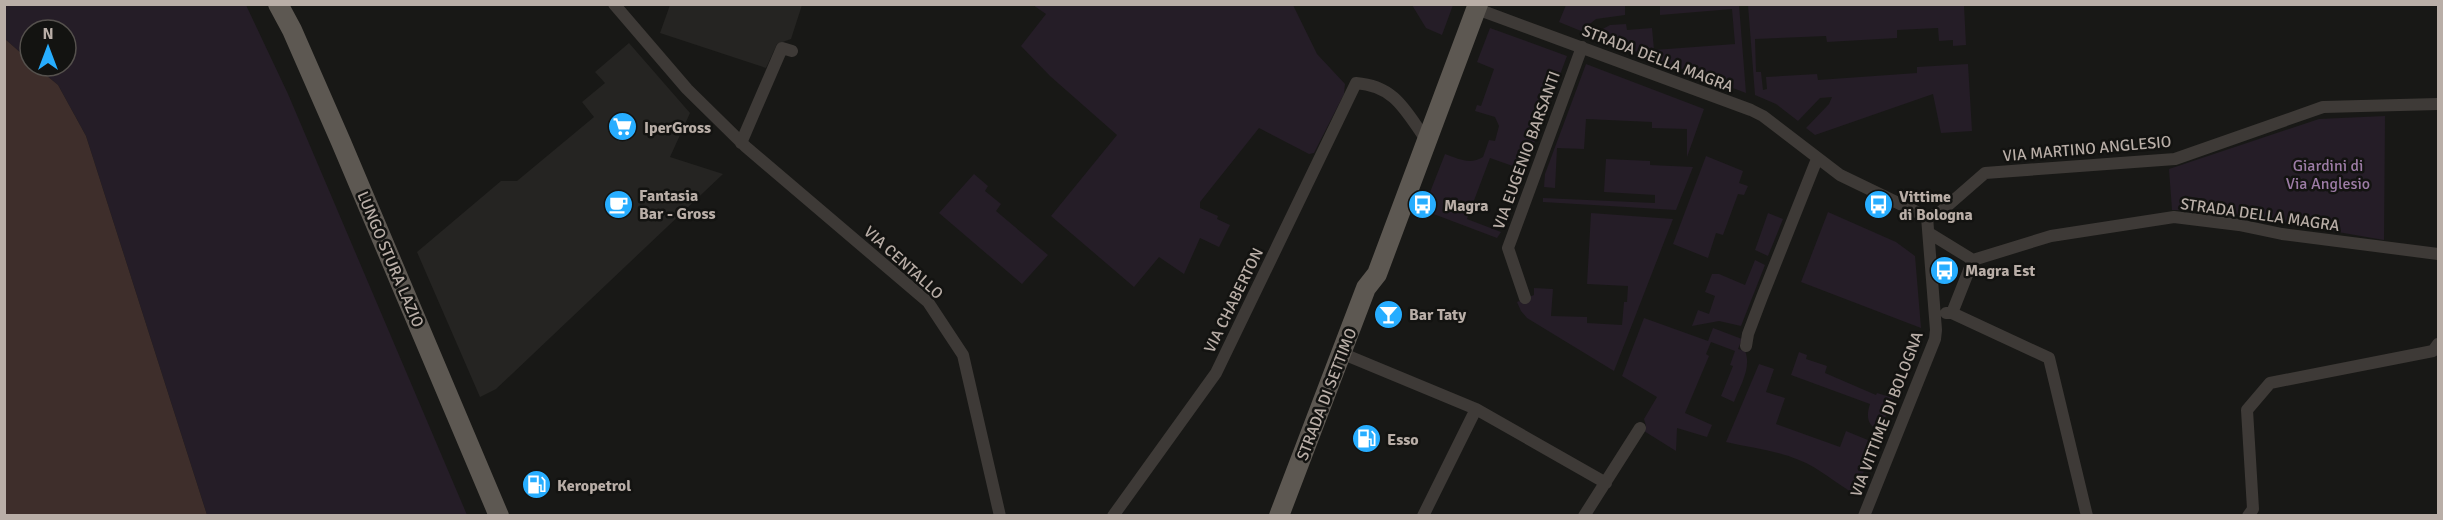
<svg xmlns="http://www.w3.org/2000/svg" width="2443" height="520" font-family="Signika,sans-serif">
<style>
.built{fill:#252422}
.green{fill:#251d27}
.water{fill:#3e2e2b}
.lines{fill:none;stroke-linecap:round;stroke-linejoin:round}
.street{stroke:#3e3a37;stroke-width:12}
.primary{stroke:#5d5852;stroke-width:20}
.labels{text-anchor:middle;stroke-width:5;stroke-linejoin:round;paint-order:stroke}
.street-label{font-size:16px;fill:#b9aea7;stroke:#131311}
.poi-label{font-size:16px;font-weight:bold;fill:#b9aea7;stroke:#131311;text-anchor:start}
.park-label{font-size:16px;fill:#9d7ca6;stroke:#131311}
</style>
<rect width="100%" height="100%" fill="#181816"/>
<!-- built -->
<path class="built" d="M670,5H802L791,39L777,44L766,68L660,33Z
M629,43L690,113L670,157L723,174L496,389L480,397L417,252L501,181H517L594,117L582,102L605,83L595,72Z"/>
<!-- green -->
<path class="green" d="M5,5H246L288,94L467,515H207L86,136L58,85L35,66H66V30H30V61L5,39Z
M1033,5H1293L1317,54L1345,84L1344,94L1314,153L1309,154L1259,128L1200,202V208L1218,216L1217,219L1230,225L1219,247L1200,238L1184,274L1159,257L1134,287L1051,216L1117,135L1050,76L1021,46L1046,14Z
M1412,5H1453L1442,35L1426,28Z
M1566,5H1625V15L1596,19L1581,31L1559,22Z
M1660,5H1739L1746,93L1592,35L1610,25L1626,24L1627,30L1652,28L1654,50L1735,44L1732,9L1660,15Z
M1748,5H1964L1966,45L1953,46V40L1939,41L1938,28L1897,30V38L1827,42L1826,36L1755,39L1756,72H1761L1763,90L1767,89L1766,77L1817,74L1818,80L1917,73V67L1968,64L1972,131L1941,133L1933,94L1815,135L1806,128L1829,104L1832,97L1820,98L1798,121L1776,104L1755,95Z
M1490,28L1567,56L1524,170L1490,158L1467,219L1501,232L1497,238L1423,210L1445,154C1459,159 1470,165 1483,157L1489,140L1495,141L1499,126L1495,117L1475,111L1477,105L1481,106L1494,69L1477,62Z
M1586,64L1704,109L1687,157V129L1652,128V122L1586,119L1584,149L1557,148L1555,188L1544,187L1545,174Z
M2385,116L2384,240L2217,211L2172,210L2169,169L2319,119Z
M1706,156L1743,171L1739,183L1748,186L1744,195L1738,194L1723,235L1716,233L1708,258L1673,244Z
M1606,159L1650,161V165L1693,167L1676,210L1543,202V198L1655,203V195L1604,192Z
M974,174L988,186L985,191L1001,204L996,211L1048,255L1022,284L939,213Z
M1828,212L1896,242L1915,256L1921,328L1801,282Z
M1591,213L1673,219L1614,371L1527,318L1521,311L1517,302L1534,295V288L1553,289L1551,316L1587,317V323L1622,325L1624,302H1627L1628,286L1587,284Z
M1768,213L1783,219L1768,256L1755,250Z
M1755,260L1765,265L1741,326L1719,321L1692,326L1698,310L1709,314L1715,296L1705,292L1712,274H1719L1745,285Z
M1644,318L1708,341L1713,328L1742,339L1738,349L1745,351C1752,367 1740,386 1734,402L1721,396L1733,366L1730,365L1735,351L1711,342L1706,354L1709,356L1685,413L1712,425L1707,437L1677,428L1676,451L1644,431L1646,426L1644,419L1657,397L1622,376Z
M1799,352L1807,355L1806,359L1827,366L1825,373L1876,395L1877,393L1890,397L1897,380L1900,381L1880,431C1867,426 1866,416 1870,404L1791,375Z
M1759,364L1774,369L1766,392L1785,398L1776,424L1840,447L1846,431L1875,443L1855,494C1836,484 1820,468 1799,460C1775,450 1751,448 1726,442Z"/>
<!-- water -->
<path class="water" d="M5,39L30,61V66H35L58,85L86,136L207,515H5Z"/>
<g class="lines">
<!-- street -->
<path class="street" d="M614,4L687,89L746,147L928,302L963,355L1000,516
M1477,9L1751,110L1763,116L1840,175L1927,217
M741,143L782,48L792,51
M1927,217L1938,214L1985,173L2175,159L2323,107L2438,104
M1929,233L1973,260
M1525,298L1508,248L1582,47
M1946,313H1952L2049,358L2087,516
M1952,313L1973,260L2051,236L2174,217L2239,225L2282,234L2438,254
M1746,346L1748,334L1762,297L1817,159
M1341,353L1476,409L1606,483
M1113,516L1216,373L1356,83C1396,86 1406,112 1427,141
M1423,516L1476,409
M1584,516L1640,428
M1864,516L1935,339L1936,330L1927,217
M2248,516L2253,509L2247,410L2270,383L2433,351L2438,344"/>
<!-- primary -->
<path class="primary" d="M278,4L292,30L341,142L499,516
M1279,516L1366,288L1377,274L1478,4"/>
</g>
<!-- icons -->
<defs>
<symbol id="supermarket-disc" viewBox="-11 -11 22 22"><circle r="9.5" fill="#27adff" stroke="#131311"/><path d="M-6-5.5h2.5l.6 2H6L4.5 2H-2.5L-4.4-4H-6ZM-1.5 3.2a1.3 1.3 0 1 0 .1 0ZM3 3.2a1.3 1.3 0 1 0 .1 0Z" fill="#fff"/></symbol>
<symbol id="cafe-disc" viewBox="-11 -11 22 22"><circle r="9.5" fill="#27adff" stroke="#131311"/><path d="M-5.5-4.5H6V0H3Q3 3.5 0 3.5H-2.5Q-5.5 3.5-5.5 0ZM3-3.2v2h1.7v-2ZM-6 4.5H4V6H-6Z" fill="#fff"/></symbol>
<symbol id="bus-disc" viewBox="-11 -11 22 22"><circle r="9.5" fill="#27adff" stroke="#131311"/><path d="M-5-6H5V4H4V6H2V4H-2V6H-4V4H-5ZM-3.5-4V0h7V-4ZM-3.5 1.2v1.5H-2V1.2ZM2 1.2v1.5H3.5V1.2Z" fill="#fff"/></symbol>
<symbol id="bar-disc" viewBox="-11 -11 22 22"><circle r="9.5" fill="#27adff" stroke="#131311"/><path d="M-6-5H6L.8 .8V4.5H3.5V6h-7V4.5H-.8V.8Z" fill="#fff"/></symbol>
<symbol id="fuel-disc" viewBox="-11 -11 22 22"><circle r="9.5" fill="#27adff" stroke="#131311"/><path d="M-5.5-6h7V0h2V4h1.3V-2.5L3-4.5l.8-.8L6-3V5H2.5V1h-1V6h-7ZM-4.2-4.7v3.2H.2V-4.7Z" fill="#fff"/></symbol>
</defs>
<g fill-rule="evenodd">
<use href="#supermarket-disc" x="606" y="110" width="33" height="33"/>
<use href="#cafe-disc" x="602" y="188" width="33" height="33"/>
<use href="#bus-disc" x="1406" y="188" width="33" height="33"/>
<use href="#bus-disc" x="1862" y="188" width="33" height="33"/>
<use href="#bus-disc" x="1928" y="254" width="33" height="33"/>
<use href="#bar-disc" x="1372" y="298" width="33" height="33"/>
<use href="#fuel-disc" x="1350" y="422" width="33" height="33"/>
<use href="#fuel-disc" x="520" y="468" width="33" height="33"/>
</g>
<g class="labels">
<!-- street labels -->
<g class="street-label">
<text transform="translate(1658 58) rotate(21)" y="6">STRADA DELLA MAGRA</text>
<text transform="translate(2087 148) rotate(-5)" y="6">VIA MARTINO ANGLESIO</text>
<text transform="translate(1526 150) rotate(-70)" y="6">VIA EUGENIO BARSANTI</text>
<text transform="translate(2260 214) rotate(8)" y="6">STRADA DELLA MAGRA</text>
<text transform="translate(391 259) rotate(67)" y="6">LUNGO STURA LAZIO</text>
<text transform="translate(904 262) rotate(42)" y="6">VIA CENTALLO</text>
<text transform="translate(1233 300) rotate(-64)" y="6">VIA CHABERTON</text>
<text transform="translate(1326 394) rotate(-69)" y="6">STRADA DI SETTIMO</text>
<text transform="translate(1886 414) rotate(-69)" y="6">VIA VITTIME DI BOLOGNA</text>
</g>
<!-- poi labels -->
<g class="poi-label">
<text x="644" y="133">IperGross</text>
<text x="639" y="201">Fantasia<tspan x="639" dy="18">Bar - Gross</tspan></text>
<text x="1899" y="202">Vittime<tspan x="1899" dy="18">di Bologna</tspan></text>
<text x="1444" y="211">Magra</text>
<text x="1965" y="276">Magra Est</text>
<text x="1409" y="320">Bar Taty</text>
<text x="1387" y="445">Esso</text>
<text x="557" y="491">Keropetrol</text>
</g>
<!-- park labels -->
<g class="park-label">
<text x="2328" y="171">Giardini di<tspan x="2328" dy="18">Via Anglesio</tspan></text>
</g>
</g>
<!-- border -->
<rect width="2443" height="520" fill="none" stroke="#b9aea7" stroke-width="12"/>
<!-- north arrow -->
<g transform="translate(48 48)"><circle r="28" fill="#131311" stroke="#55514d" stroke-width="1.5"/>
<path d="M0-4.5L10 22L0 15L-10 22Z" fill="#27adff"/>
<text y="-9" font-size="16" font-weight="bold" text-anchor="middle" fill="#b9aea7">N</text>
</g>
</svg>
